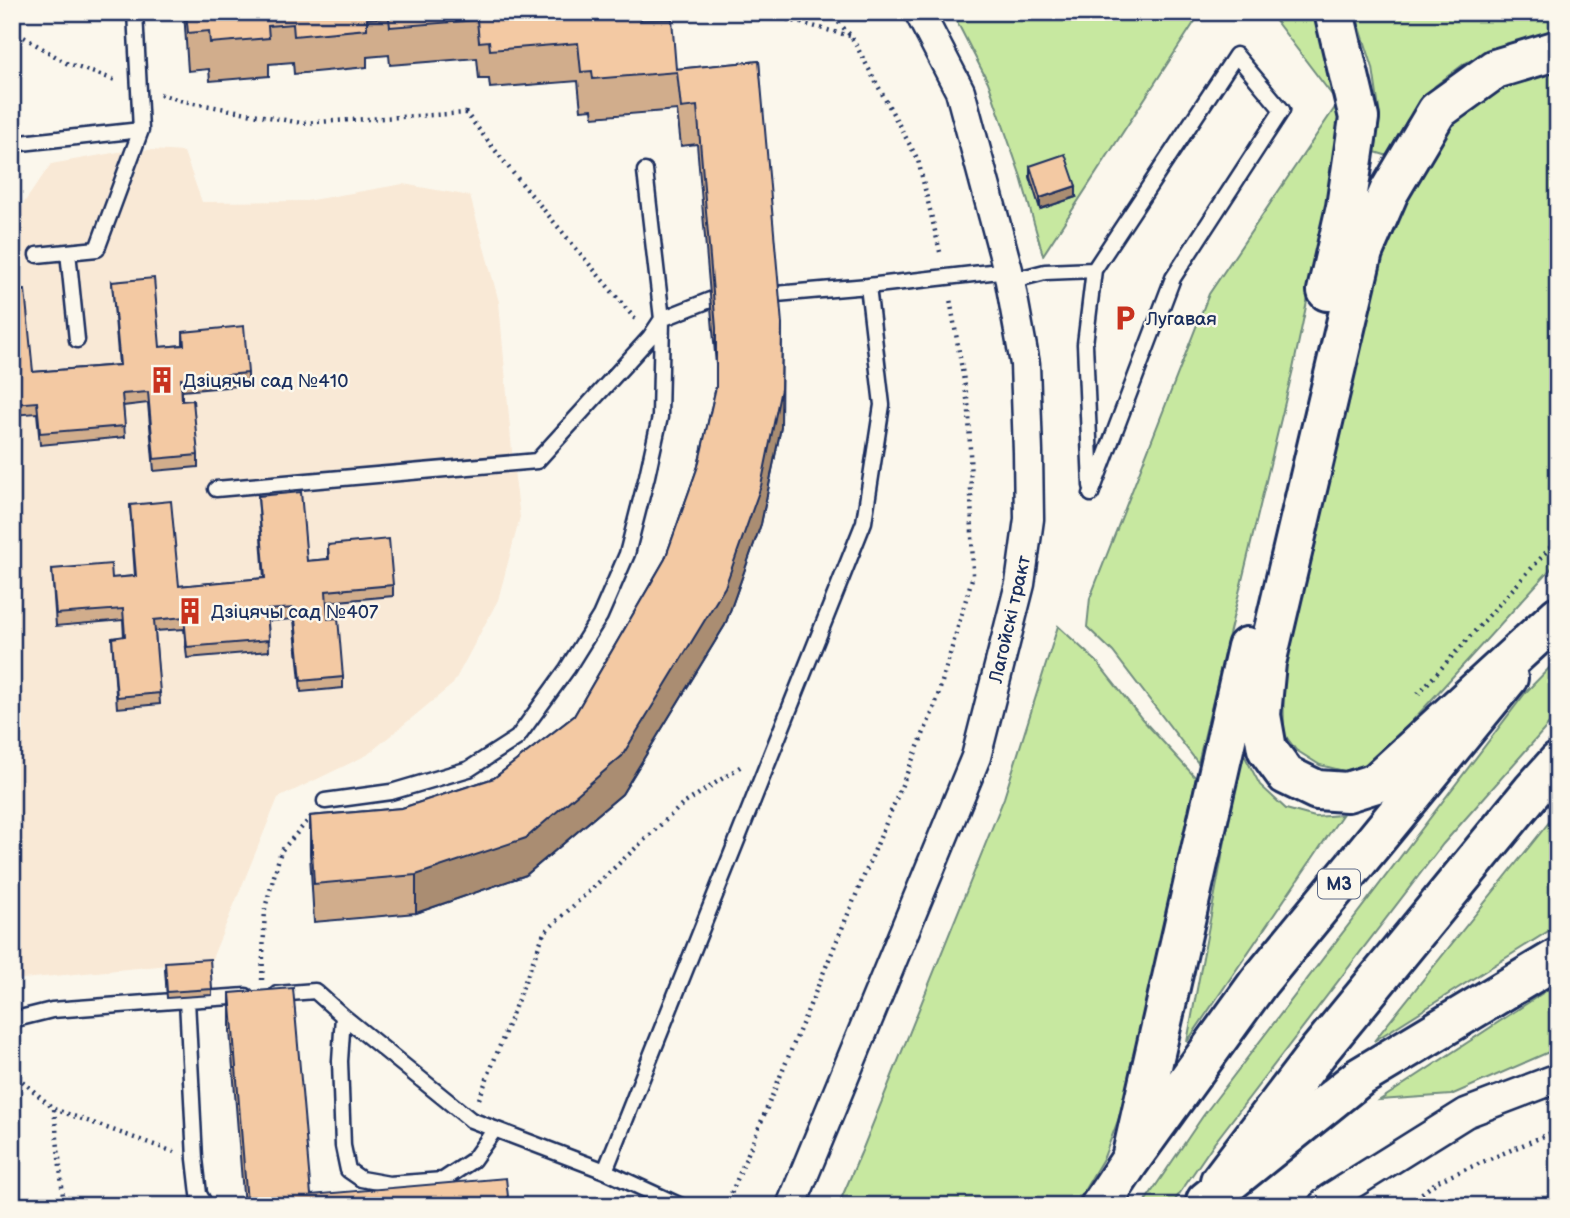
<svg xmlns="http://www.w3.org/2000/svg" width="1570" height="1218" font-family="'Balsamiq Sans',sans-serif">
<style>
.built{fill:#f9e9d6}
.green{fill:#c7e8a0;stroke:#718c7f;stroke-width:2}
.lines{fill:none;stroke-linecap:round;stroke-linejoin:round}
.lane-casing{stroke:#1b2f5e;stroke-width:19}
.street-casing{stroke:#1b2f5e;stroke-width:33}
.primary-casing{stroke:#1b2f5e;stroke-width:44}
.highway-casing{stroke:#1b2f5e;stroke-width:44}
.path{stroke:#1b2f5e;stroke-width:4.5;stroke-dasharray:2 5;stroke-linecap:butt}
.lane{stroke:#fbf7ec;stroke-width:14}
.street{stroke:#fbf7ec;stroke-width:28}
.primary{stroke:#fbf7ec;stroke-width:38}
.highway{stroke:#fbf7ec;stroke-width:38}
.wall{fill:#d1ad8c;stroke:#1b2f5e;stroke-width:2}
.shaded-wall{fill:#aa8d72;stroke:#1b2f5e;stroke-width:2}
.building{fill:#f3c9a3;stroke:#1b2f5e;stroke-width:2}
.labels{text-anchor:middle;stroke-width:5;stroke-linejoin:round;paint-order:stroke}
.shield{fill:#fbf7ec;stroke:#5e6b89;stroke-width:2}
.shield-label{font-size:18px;font-weight:bold;fill:#1b2f5e}
.poi-label{font-size:19px;fill:#1b2f5e;stroke:#fbf7ec;text-anchor:start}
.street-label{font-size:19px;fill:#1b2f5e;stroke:#fbf7ec}
</style>
<rect width="100%" height="100%" fill="#fbf7ec"/>
<filter id="ink" filterUnits="userSpaceOnUse"><feTurbulence type="fractalNoise" baseFrequency=".0143" numOctaves="2"/><feDisplacementMap in="SourceGraphic" scale="14" xChannelSelector="R" yChannelSelector="G"/><feConvolveMatrix kernelMatrix="1 2 1 2 8 2 1 2 1" color-interpolation-filters="sRGB"/></filter>
<g filter="url(#ink)">
<!-- built -->
<path class="built" d="M135,149L184,152L202,202L306,201L403,184L470,196L499,302L513,463L520,517L498,600L453,684L367,755L278,798L211,961L12,980V220L51,164Z"/>
<!-- green -->
<path class="green" d="M952,12H1201L1043,255L1021,177L988,82Z
M1269,12H1328L1347,109L1293,369L1198,763L1113,652L1087,627L1090,598L1209,294L1338,103Z
M1355,12H1541L1558,20V31L1555,33L1513,43L1465,63L1435,86L1407,120L1388,156L1375,152L1380,116L1373,68Z
M1558,67V561L1374,763L1344,771L1320,765L1296,750L1284,734L1283,673L1376,267L1415,176L1458,113L1510,79Z
M1058,626L1097,662L1142,719L1196,778L1153,975L1130,1089L1104,1157L1075,1206H838L861,1153L1004,798Z
M1558,659V714L1443,844L1212,1146L1171,1206H1142L1203,1116L1526,692Z
M1242,751L1260,785L1286,809L1315,817L1342,815L1187,1042Z
M1558,811V925L1374,1041Z
M1558,983V1048L1451,1095L1380,1100Z"/>
<g class="lines">
<defs>
<path id="lane" d="M12,144L141,130
M645,171L662,319L710,300
M68,252L77,340
M37,255L97,249L141,130L135,12
M1010,281L1045,272L1094,270L1236,55L1282,110L1173,278L1091,494
M776,294L868,286L1008,270
M1091,486L1085,344L1094,270
M216,489L537,461L650,337L662,319L660,417L647,476L627,554L600,616L567,669L517,738L469,769L391,792L325,801
M277,994L315,991L343,1016L471,1120L605,1171L681,1206
M343,1016L340,1061L343,1146L348,1170L361,1179L389,1184L443,1180L473,1160L495,1129
M12,1020L52,1010L187,1000
M605,1171L864,522L882,405L868,286
M206,1206L199,1194L195,1159L187,1000L246,996"/>
<path id="street" d="M791,1206L976,757L1020,584L1029,519L1028,452L1025,364L1008,270L960,91L919,12
M1322,1206L1330,1198L1466,1113L1558,1078"/>
<path id="primary" d="M1220,1181L1318,1052L1532,791L1558,762
M1100,1206L1131,1159L1259,982L1508,678"/>
<path id="highway" d="M1558,50L1495,69L1437,111L1389,192L1363,252L1266,663L1261,715L1267,749L1286,775L1317,790L1347,792L1376,783L1558,616
M1327,291L1346,207L1359,118L1334,12
M1131,1159L1247,647
M1206,1201L1360,1077L1558,958"/>
</defs>
<!-- lane casing -->
<use href="#lane" class="lane-casing"/>
<!-- street casing -->
<use href="#street" class="street-casing"/>
<!-- primary casing -->
<use href="#primary" class="primary-casing"/>
<!-- highway casing -->
<use href="#highway" class="highway-casing"/>
<!-- path -->
<path class="path" d="M760,12L850,36
M829,12L851,36L918,160L941,256
M12,30L68,64L118,81
M160,94L183,101L301,123L466,113L513,173L635,319
M1418,694L1558,539
M262,980L265,908L281,851L311,817
M12,1072L54,1109L174,1152
M479,1099L544,933L682,805L743,765
M54,1109L64,1206
M726,1206L935,706L973,575L969,410L950,299
M1405,1206L1438,1181L1558,1130"/>
<!-- lane -->
<use href="#lane" class="lane"/>
<!-- street -->
<use href="#street" class="street"/>
<!-- primary -->
<use href="#primary" class="primary"/>
<!-- highway -->
<use href="#highway" class="highway"/>
</g>
<!-- wall -->
<path class="wall" d="M184,12H575L576,15L641,20L676,69L759,61L781,427L761,524L725,625L622,794L526,875L416,913L314,922L310,854V816L402,808L494,778L574,716L665,559L698,466L716,387V365L697,144L681,146L677,110L593,117L592,109L581,110L578,81L490,88L489,79H479L477,58L390,65L389,55L367,57V67L294,74L293,62L269,64V76L210,81L209,69L188,71Z
M1030,166L1076,197L1040,209L1030,177Z
M112,282L160,347L183,345V332L248,373V385L182,391V401L198,455V467L154,471L148,403L123,406L125,437L40,445L37,413L12,415V291L33,372L119,365Z
M12,437L15,471V483H12Z
M258,496L307,561L328,559V545L393,585V596L327,602L328,619L343,677V688L301,692L294,619L268,621L269,651L187,658L184,629L155,631L160,704L117,708L112,638L124,637L123,620L56,626L52,569L112,578L135,576L130,505L179,586L264,578Z
M165,968L212,989V995L167,998Z
M230,993L311,1195L509,1206H244L230,1031Z"/>
<!-- shaded-wall -->
<path class="shaded-wall" d="M1076,186V197L1040,209V198Z
M782,324L781,427L761,524L725,625L622,794L526,875L416,913V875L622,756Z"/>
<!-- building -->
<path class="building" d="M186,12H575L576,15L590,14V12H640L641,20L672,19L676,69L759,61L782,324L781,389L761,486L725,587L622,756L526,838L416,875L314,884L310,816L402,808L494,778L574,716L665,559L698,466L716,387V328L697,106L681,108L677,72L593,79L592,71L581,72L578,43L490,50L489,41L479,42L477,20L390,27L389,18L367,19V29L294,36L293,24L268,26L269,38L210,43L209,31L188,33Z
M1065,154L1076,186L1040,198L1030,166Z
M154,278L160,347L184,345L183,332L244,326L248,373L181,379L182,401L193,400L198,455L154,459L148,392L122,394L125,426L40,433L37,402L12,404V291L25,290L33,372L120,365L112,282Z
M12,437L15,471L12,472Z
M301,492L307,561L329,559L328,545L389,539L393,585L326,591L328,619L338,618L343,677L301,681L294,608L267,610L269,640L187,647L184,617L154,620L160,693L117,697L112,638L125,636L123,609L56,614L52,569L111,564L112,578L136,576L130,505L171,501L179,586L265,578L258,496Z
M210,959L212,989L167,992L165,962Z
M293,988L311,1195L506,1178L509,1206H274V1201L247,1203L230,993Z
M1558,1202V1206H1549Z"/>
</g>
<!-- icons -->
<defs>
<symbol id="parking-bare" viewBox="-9 -9 18 18"><path d="M-3.5-5.5H1a3.5 3.5 0 0 1 0 7H-1V5.5H-3.5ZM-1-3.4V-.6H.8a1.4 1.4 0 0 0 0-2.8Z" fill="#c8321e" stroke="#fbf7ec" stroke-width="2.5" paint-order="stroke"/></symbol>
<symbol id="building-bare" viewBox="-9 -9 18 18"><path d="M-4-6H4V6H1V3H-1V6H-4ZM-2.5-4.3h1.7v1.8h-1.7ZM.8-4.3h1.7v1.8H.8ZM-2.5-1h1.7V.8h-1.7ZM.8-1h1.7V.8H.8Z" fill="#c8321e" stroke="#fbf7ec" stroke-width="2.5" paint-order="stroke"/></symbol>
</defs>
<g fill-rule="evenodd">
<use href="#parking-bare" x="1106" y="299" width="38" height="38"/>
<use href="#building-bare" x="143" y="361" width="38" height="38"/>
<use href="#building-bare" x="171" y="592" width="38" height="38"/>
</g>
<g class="labels">
<!-- shield labels -->
<rect class="shield" x="1318" y="869.5" width="42" height="29" rx="5"/>
<g class="shield-label">
<text x="1339" y="890">М3</text>
</g>
<!-- poi labels -->
<g class="poi-label">
<text x="1146" y="325">Лугавая</text>
<text x="183" y="387">Дзіцячы сад №410</text>
<text x="211" y="618">Дзіцячы сад №407</text>
</g>
<!-- street labels -->
<g class="street-label">
<text transform="translate(1009 619) rotate(-77)" y="7">Лагойскі тракт</text>
</g>
</g>
<!-- margin -->
<rect width="1570" height="1218" fill="none" stroke="#fbf7ec" stroke-width="42"/>
<rect x="21" y="21" width="1528" height="1176" fill="none" stroke="#1b2f5e" stroke-width="2.5" filter="url(#ink)"/>
</svg>
